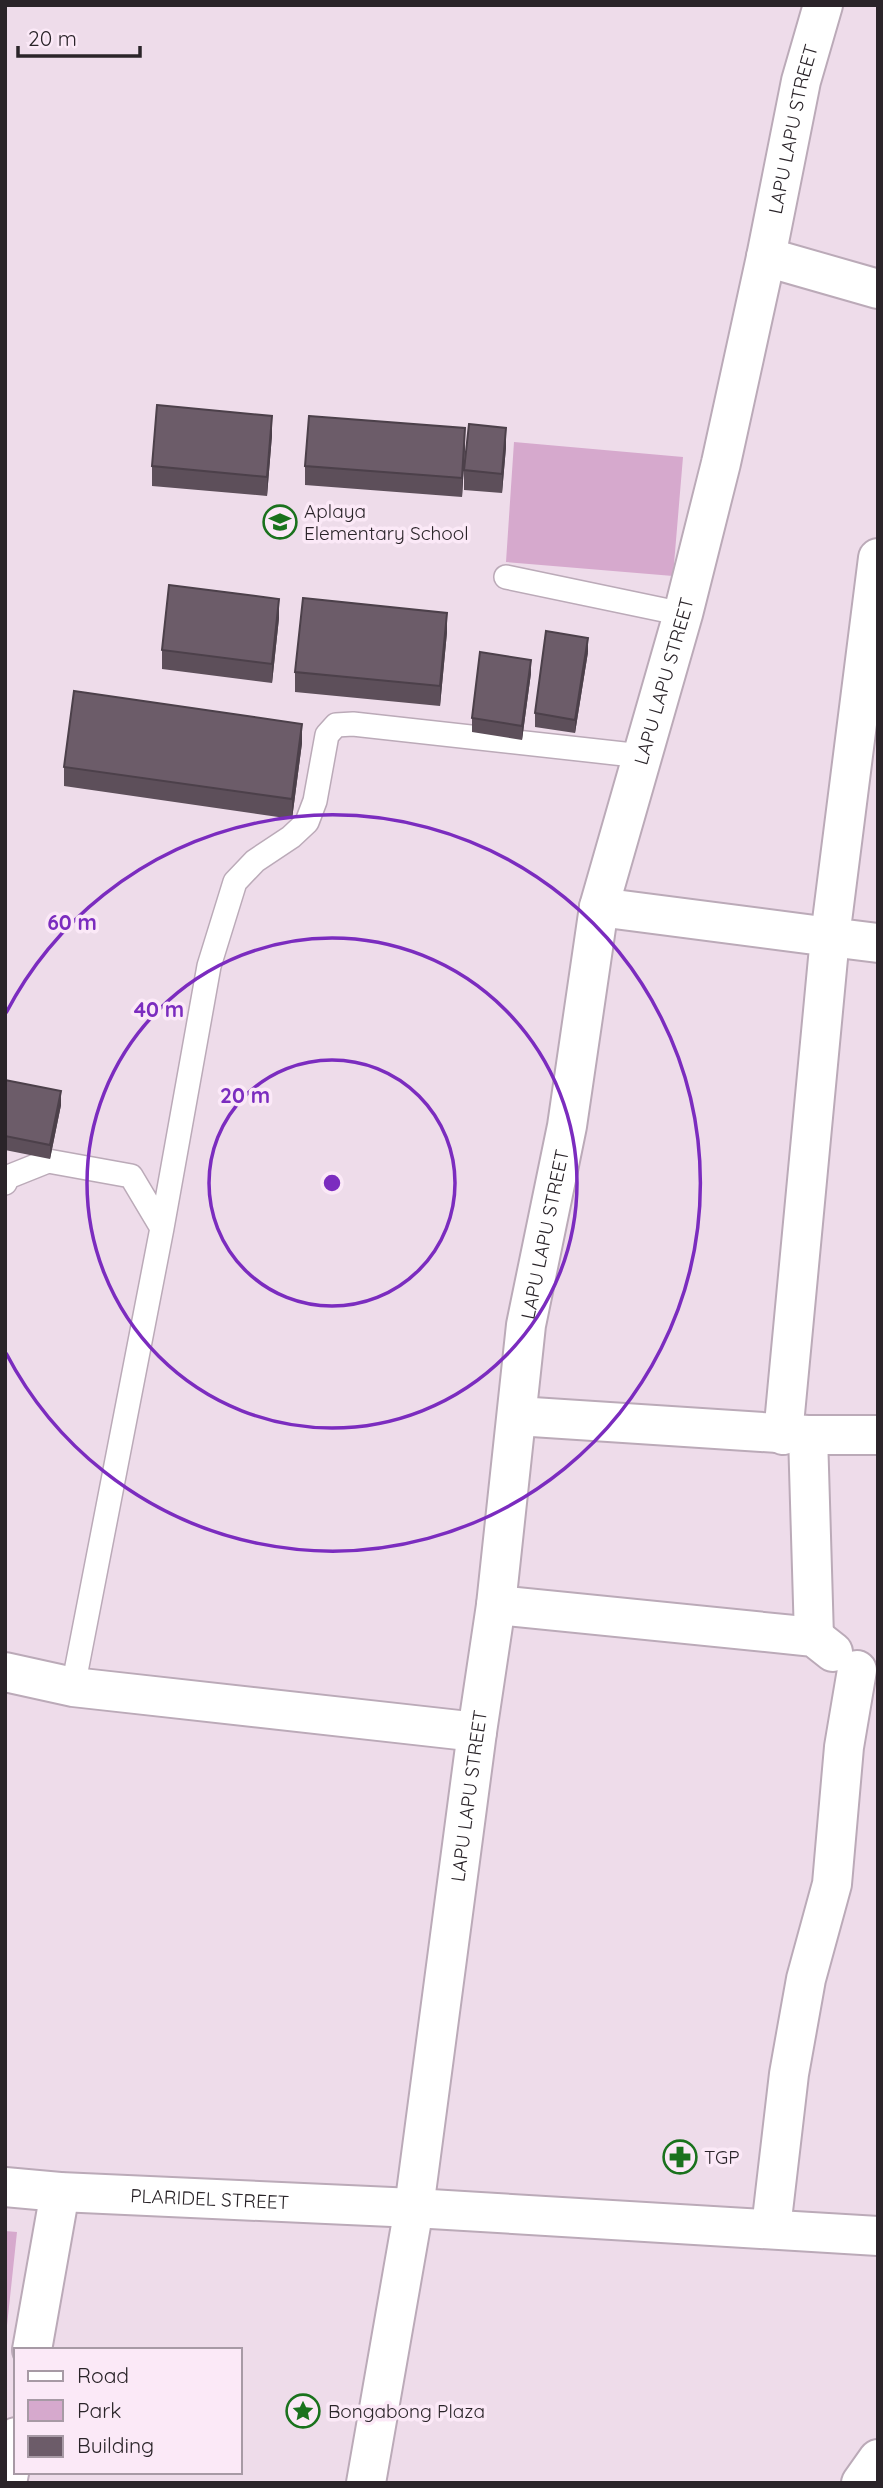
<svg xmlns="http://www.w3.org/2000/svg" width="883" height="2488" font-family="Quicksand,sans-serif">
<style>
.green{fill:#d6a9cd}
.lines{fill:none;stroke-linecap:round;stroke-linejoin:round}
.service-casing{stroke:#bbaab8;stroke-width:26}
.minor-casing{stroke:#bbaab8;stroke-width:42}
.service{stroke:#fff;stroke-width:23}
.minor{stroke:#fff;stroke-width:38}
.wall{fill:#5d4f5a}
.shaded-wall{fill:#4c404a}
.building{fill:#6c5c69;stroke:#4c404a;stroke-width:2}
.ring{fill:none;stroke:#7b2cbf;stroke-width:3.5}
.labels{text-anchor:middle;stroke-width:7;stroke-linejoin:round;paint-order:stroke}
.street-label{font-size:19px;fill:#2a2429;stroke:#fbe9f7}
.poi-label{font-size:19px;fill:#2a2429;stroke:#fbe9f7;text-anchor:start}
.centre{fill:#7b2cbf;stroke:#fbe9f7;stroke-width:3.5}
.ring-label{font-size:21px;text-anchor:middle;font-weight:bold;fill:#7b2cbf;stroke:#fbe9f7;stroke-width:7;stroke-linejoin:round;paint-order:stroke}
</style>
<rect width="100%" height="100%" fill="#eedcea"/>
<!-- green -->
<path class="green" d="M514,442L683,457L673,576L506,562Z
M5,2231L17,2232L5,2344Z"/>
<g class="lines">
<defs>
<path id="service" d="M506,577L683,614
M5,1183L8,1177L48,1161L131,1176L162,1228L73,1687
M162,1228L209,966L235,882L255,861L291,837L307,822L315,801L327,735L336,725L353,724L642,756"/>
<g id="minor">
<path d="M766,257L878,289"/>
<path d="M878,558L830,937L878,943"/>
<path d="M599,907L830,937L783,1435"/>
<path d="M517,1416L808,1435L814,1637"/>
<path d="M808,1435H878"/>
<path d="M496,1605L814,1637L833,1652"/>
<path d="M5,1672L73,1687L477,1732"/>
<path id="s1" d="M5,2187L60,2192L414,2208L878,2236"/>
<path d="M771,2228L789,2074L806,1979L832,1884L844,1747L857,1670"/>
<path d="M32,2350L60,2192"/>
<path d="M7,2483L16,2437"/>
<path id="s2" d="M366,2483L414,2208L477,1732L496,1605L526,1325L567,1126L599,907L683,614L721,463L766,257L801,81L823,5"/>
<path d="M861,2483L878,2459"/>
</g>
</defs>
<!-- service casing -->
<use href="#service" class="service-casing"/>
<!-- minor casing -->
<use href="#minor" class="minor-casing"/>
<!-- service -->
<use href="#service" class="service"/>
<!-- minor -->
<use href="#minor" class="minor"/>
</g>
<!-- wall -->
<path class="wall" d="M272,435L267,496L152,486V466Z
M465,447L462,497L305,485V466Z
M506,447L502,493L464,490V470Z
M279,618L272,683L162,669V650Z
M447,632L440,706L295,692V672Z
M588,652L575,733L535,727V713Z
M531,673L522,740L472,732V718Z
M302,743L292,819L64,786V767Z
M5,1080L61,1105L50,1159L5,1150Z"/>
<!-- shaded-wall -->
<path class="shaded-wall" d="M272,416V435L267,496V477Z
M465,428V447L462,497V478Z
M506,428V447L502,493V474Z
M279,599V618L272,683V664Z
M447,613V632L440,706V686Z
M588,638V652L575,733V720Z
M531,660V673L522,740V726Z
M302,724V743L292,819V799Z
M61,1091V1105L50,1159V1145Z"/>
<!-- building -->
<path class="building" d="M157,405L272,416L267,477L152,466Z
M309,416L465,428L462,478L305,466Z
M469,424L506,428L502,474L464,470Z
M169,585L279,599L272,664L162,650Z
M303,598L447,613L440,686L295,672Z
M546,631L588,638L575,720L535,713Z
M480,652L531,660L522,726L472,718Z
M74,691L302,724L292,799L64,767Z
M5,1080L61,1091L50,1145L5,1136Z"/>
<!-- distance rings -->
<g class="ring">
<circle cx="332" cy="1183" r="123"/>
<circle cx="332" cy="1183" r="245"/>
<path d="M6 1013A368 368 0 1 1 6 1353"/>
</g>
<!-- icons -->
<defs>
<symbol id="school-ring" viewBox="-11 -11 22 22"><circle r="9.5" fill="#fbe9f7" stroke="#1a721d" stroke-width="1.5"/><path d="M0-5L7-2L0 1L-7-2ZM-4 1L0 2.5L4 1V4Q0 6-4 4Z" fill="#1a721d"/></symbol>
<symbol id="pharmacy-ring" viewBox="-11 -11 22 22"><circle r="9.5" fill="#fbe9f7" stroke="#1a721d" stroke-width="1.5"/><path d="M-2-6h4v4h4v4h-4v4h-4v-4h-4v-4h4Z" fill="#1a721d"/></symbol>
<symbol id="sight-ring" viewBox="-11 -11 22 22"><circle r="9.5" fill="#fbe9f7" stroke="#1a721d" stroke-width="1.5"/><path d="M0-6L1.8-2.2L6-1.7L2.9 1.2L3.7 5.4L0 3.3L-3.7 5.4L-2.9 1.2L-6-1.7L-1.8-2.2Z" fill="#1a721d"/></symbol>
</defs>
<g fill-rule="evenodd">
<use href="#school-ring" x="261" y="503" width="38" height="38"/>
<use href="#pharmacy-ring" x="661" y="2138" width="38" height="38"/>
<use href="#sight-ring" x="284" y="2392" width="38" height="38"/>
</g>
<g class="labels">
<!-- street labels -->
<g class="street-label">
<text dy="7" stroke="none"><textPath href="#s2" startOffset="2396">LAPU LAPU STREET</textPath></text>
<text dy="7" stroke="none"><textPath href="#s2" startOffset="1829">LAPU LAPU STREET</textPath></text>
<text dy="7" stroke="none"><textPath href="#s2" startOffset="1262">LAPU LAPU STREET</textPath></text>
<text dy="7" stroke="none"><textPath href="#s2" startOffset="695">LAPU LAPU STREET</textPath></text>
<text dy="7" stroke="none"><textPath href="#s1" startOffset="205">PLARIDEL STREET</textPath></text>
</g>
<!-- poi labels -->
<g class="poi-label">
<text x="304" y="518">Aplaya<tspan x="304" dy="22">Elementary School</tspan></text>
<text x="704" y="2164">TGP</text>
<text x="328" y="2418">Bongabong Plaza</text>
</g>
</g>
<circle cx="332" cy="1183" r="10" class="centre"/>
<g class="ring-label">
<text x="72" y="930">60 m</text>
<text x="159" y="1017">40 m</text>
<text x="245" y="1103">20 m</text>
</g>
<!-- border -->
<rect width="883" height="2488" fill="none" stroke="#2a2429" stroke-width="14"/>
<!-- legend -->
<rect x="14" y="2348" width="228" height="126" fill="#fbe9f7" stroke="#a79aa5" stroke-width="2"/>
<rect x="28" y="2371" width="35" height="10" fill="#ffffff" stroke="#a79aa5" stroke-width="2"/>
<text x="77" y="2383" font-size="21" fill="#2a2429">Road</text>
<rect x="28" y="2400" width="35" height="21" fill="#d6a9cd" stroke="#a79aa5" stroke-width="2"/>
<text x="77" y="2418" font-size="21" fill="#2a2429">Park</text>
<rect x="28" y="2436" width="35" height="21" fill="#6c5c69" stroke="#a79aa5" stroke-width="2"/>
<text x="77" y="2453" font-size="21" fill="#2a2429">Building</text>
<!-- scale -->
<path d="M18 46v10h122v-10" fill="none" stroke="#2a2429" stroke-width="3.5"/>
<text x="28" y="46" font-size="21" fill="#2a2429" stroke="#fbe9f7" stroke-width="5" paint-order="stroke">20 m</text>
</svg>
